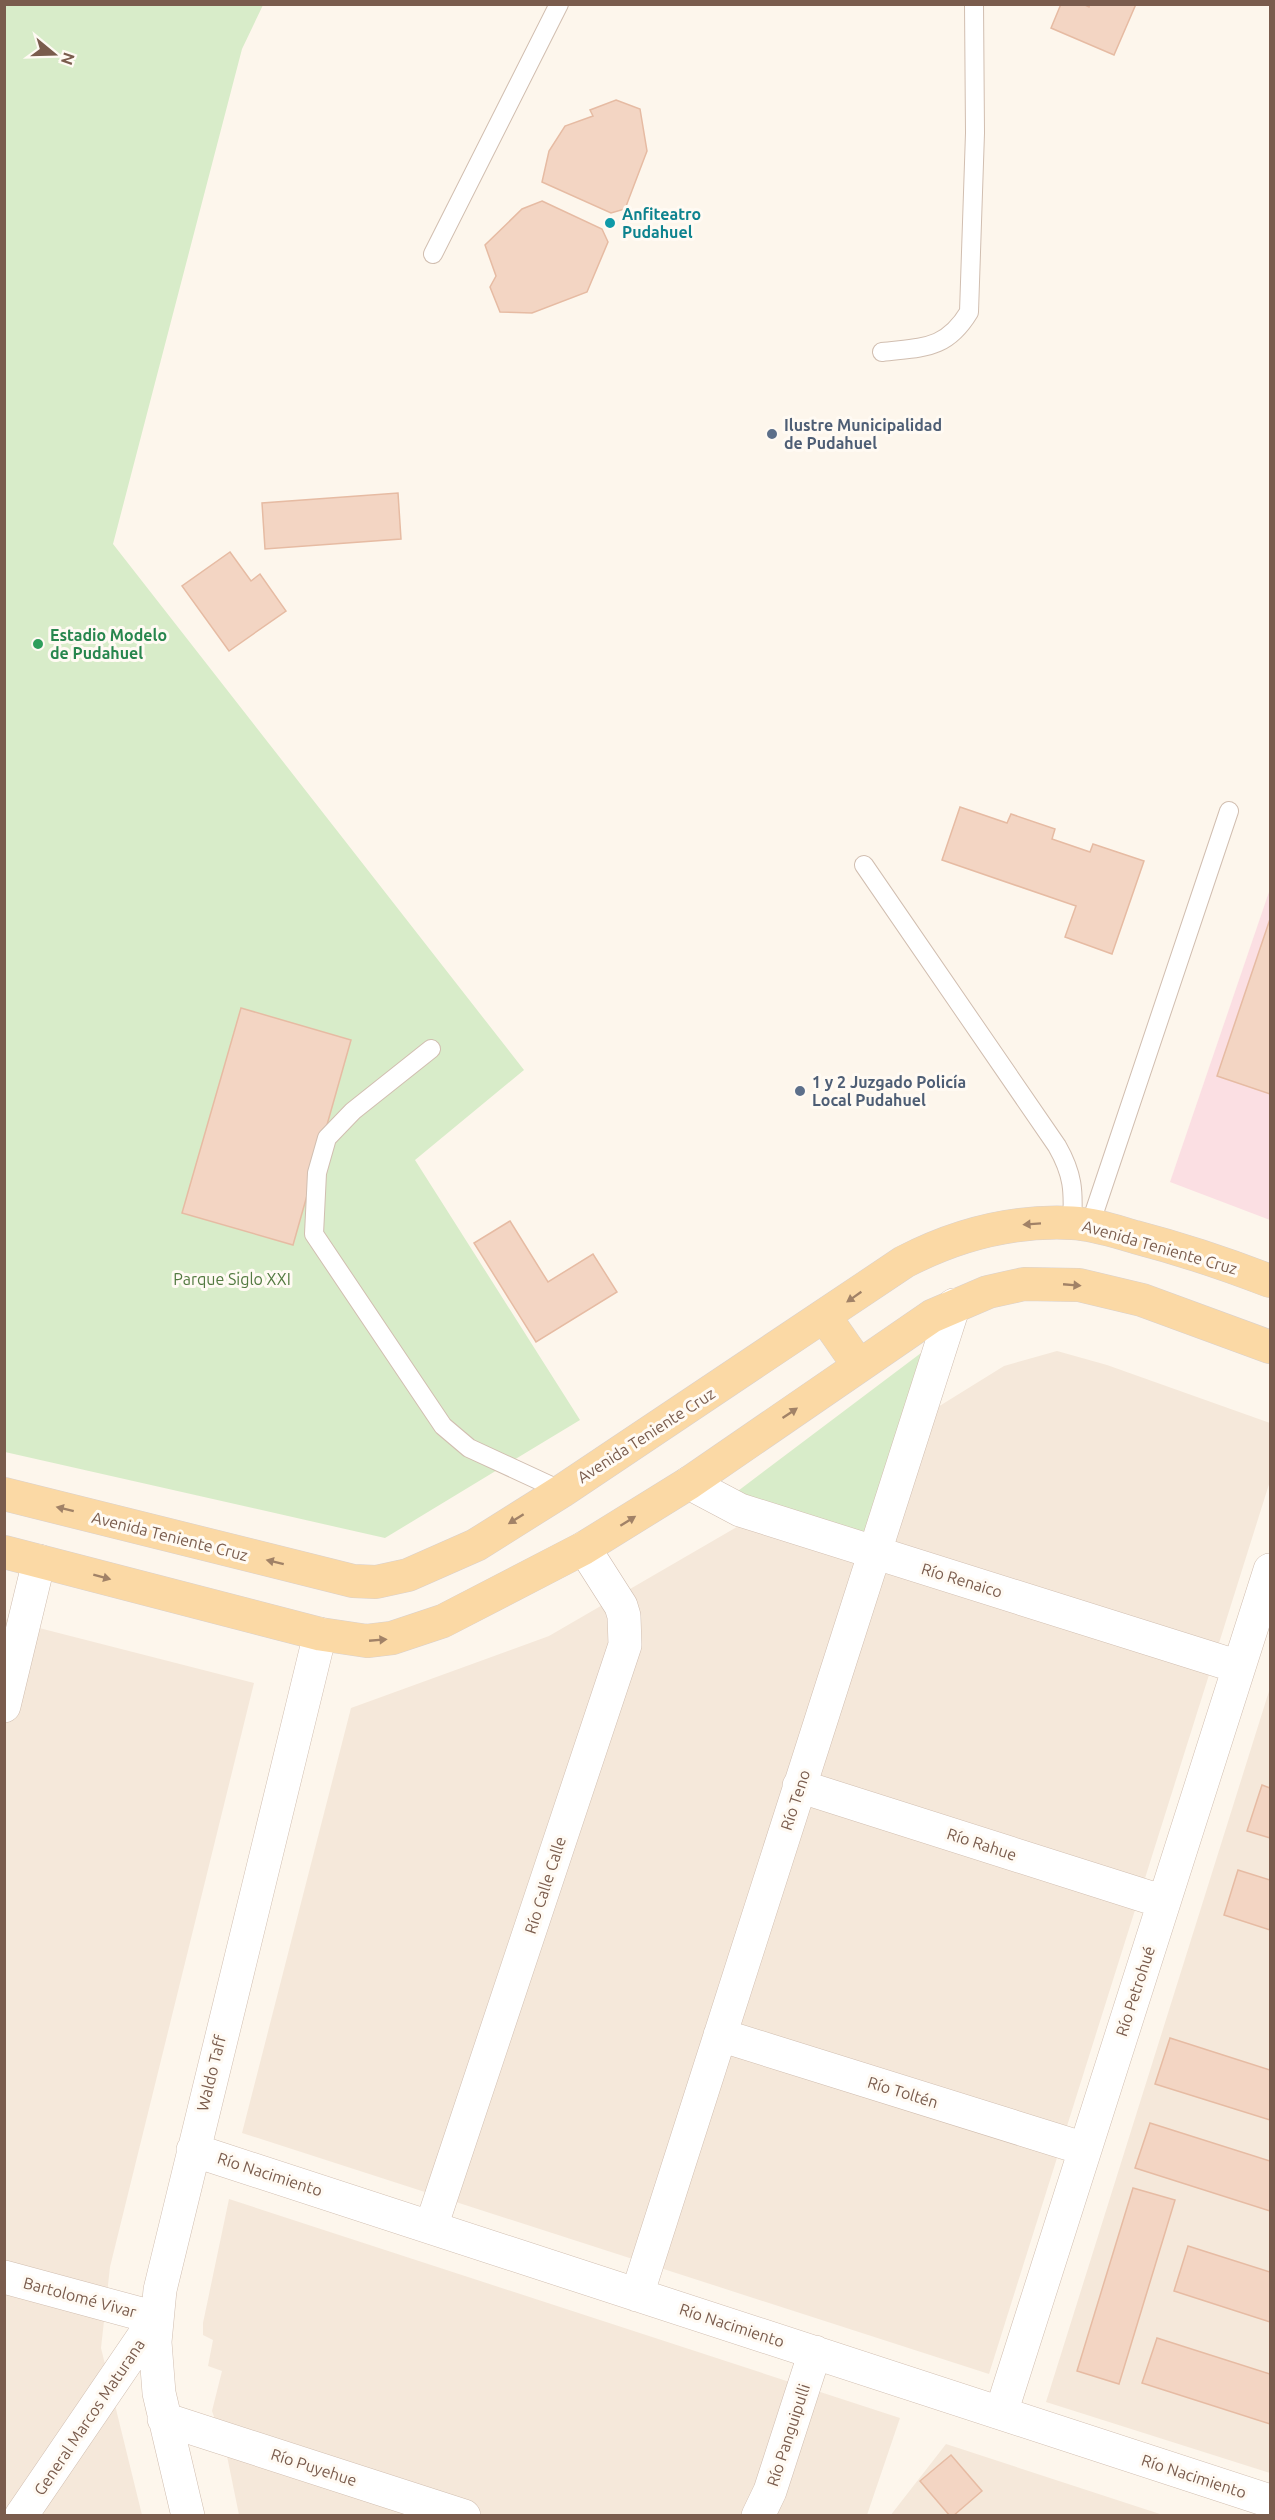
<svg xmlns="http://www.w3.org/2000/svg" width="1275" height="2520" font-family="Ubuntu,sans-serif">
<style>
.residential{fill:#f5e8da}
.medical{fill:#fbdfe3}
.green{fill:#d8ecc9}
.building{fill:#f3d5c3;stroke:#e6bba3;stroke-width:1.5}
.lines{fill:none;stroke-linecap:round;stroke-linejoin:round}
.service-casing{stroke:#d1beb0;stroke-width:20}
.minor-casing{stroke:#d1beb0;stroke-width:34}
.primary-casing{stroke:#dad1cd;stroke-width:34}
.service{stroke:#fff;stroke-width:18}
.minor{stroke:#fff;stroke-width:33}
.primary{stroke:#fbd9a5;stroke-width:33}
.oneway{fill:#a18267}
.culture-dot{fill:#0f9aa8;stroke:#fffaf3;stroke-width:2}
.service-dot{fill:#5c6f8a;stroke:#fffaf3;stroke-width:2}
.leisure-dot{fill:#2e9e5b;stroke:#fffaf3;stroke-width:2}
.labels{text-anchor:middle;stroke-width:6;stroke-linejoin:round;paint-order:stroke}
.culture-label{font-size:16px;font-weight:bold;fill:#0d838f;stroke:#fffaf3;text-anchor:start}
.service-label{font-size:16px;font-weight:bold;fill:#4e5e75;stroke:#fffaf3;text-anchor:start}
.leisure-label{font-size:16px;font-weight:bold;fill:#27864d;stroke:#fffaf3;text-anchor:start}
.street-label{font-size:16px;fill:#7a5c4d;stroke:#fffaf3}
.park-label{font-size:16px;fill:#537a41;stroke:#fffaf3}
</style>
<rect width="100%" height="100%" fill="#fdf6ec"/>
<!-- residential -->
<path class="residential" d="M1057,1351L1107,1365L1270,1423V1481L989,2374L242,2133L351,1708L549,1636L854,1459L1004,1366Z
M4,1619L254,1683L110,2267L101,2348L142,2515H5Z
M1270,1688V2473L1046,2402Z
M229,2199L900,2418L867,2515H239L226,2451L212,2411L222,2371L208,2366L213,2340L203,2335V2323Z
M946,2444L1163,2515L890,2516Z"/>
<!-- medical -->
<path class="medical" d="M1270,889V1220L1170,1182Z"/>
<!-- green -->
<path class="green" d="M5,5H263L242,49L113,544L524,1070L415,1160L580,1420L385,1538L5,1452Z
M921,1353L866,1539L730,1497Z"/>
<!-- building -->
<path class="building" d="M1061,4H1083L1089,7L1090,4H1136L1114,55L1051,28Z
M616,100L640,109L647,151L625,209L611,213L542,182L549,151L565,126L593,116L590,110Z
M542,201L602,229L608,242L587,292L532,313L500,312L490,287L496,276L485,245L522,209Z
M398,493L401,539L265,549L262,503Z
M230,552L251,581L260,574L286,611L229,651L182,586Z
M960,807L1007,823L1011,814L1055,829L1052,839L1090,852L1093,844L1144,861L1112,954L1065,937L1076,906L942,860Z
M1270,919V1094L1217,1076Z
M241,1008L351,1040L293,1245L182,1213Z
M510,1221L548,1282L593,1254L617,1292L536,1342L474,1243Z
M1262,1785L1270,1788V1838L1247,1831Z
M1238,1870L1270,1880V1930L1224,1915Z
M1170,2038L1270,2070V2120L1155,2084Z
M1150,2123L1270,2161V2211L1135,2168Z
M1133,2188L1175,2200L1119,2384L1077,2371Z
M1188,2246L1270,2272V2322L1174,2291Z
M1157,2338L1270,2374V2424L1142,2383Z
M951,2455L982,2491L953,2516H950L920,2481Z"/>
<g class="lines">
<defs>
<path id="service" d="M433,254L559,4
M882,352C923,347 946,350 969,312L975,133L974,4
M864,865L1057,1146C1073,1174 1074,1191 1072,1223
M431,1049L353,1111L327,1138L317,1173L314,1234L443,1426L469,1448L562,1491
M1090,1225L1229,811"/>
<path id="minor" d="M689,1483L740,1510L1239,1667
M4,1706L39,1561
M799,1786L1164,1902
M720,2035L1085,2149
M193,2150L1270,2501
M431,2227L625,1645L624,1616L621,1606L584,1548
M4,2277L156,2318L21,2516
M637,2295L954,1305
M1001,2413L1270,1570
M164,2419L464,2516
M188,2516L159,2393L155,2342L160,2290L320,1634
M758,2516L770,2491L815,2352"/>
<path id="primary" d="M825,1317L859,1366
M4,1494L353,1581L376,1582L408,1575L476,1545L562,1491L904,1262C956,1235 1013,1220 1072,1223C1094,1224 1114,1231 1135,1237C1181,1249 1226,1264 1270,1281
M4,1552L320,1634L367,1641L392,1638L443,1621L584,1548L689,1483L932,1316L988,1292L1024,1284L1079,1285L1142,1300L1270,1347"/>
</defs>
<!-- service casing -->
<use href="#service" class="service-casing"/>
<!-- minor casing -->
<use href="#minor" class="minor-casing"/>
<!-- primary casing -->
<use href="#primary" class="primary-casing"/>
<!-- service -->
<use href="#service" class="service"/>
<!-- minor -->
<use href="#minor" class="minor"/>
<!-- primary -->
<use href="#primary" class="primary"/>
</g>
<!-- one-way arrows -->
<defs><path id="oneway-solid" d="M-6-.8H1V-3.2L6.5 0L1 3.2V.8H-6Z" transform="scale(1.5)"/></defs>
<g class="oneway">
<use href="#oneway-solid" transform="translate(1032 1224) rotate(176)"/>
<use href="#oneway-solid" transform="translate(1072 1285) rotate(5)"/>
<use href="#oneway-solid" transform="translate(854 1297) rotate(145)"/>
<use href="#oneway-solid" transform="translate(790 1413) rotate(-34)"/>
<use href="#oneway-solid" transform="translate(65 1509) rotate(-166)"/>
<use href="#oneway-solid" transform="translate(516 1519) rotate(148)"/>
<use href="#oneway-solid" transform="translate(628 1521) rotate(-32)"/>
<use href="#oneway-solid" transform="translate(275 1562) rotate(-166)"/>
<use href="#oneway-solid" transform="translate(102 1577) rotate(15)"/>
<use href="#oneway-solid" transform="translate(378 1640) rotate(-5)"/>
</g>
<!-- markers -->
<circle class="culture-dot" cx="610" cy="223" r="6"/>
<g class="service-dot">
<circle cx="772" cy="434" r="6"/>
<circle cx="800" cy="1091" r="6"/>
</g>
<circle class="leisure-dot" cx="38" cy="644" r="6"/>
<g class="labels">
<!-- culture labels -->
<g class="culture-label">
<text x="622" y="220">Anfiteatro<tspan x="622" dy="18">Pudahuel</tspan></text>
</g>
<!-- service labels -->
<g class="service-label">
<text x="784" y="431">Ilustre Municipalidad<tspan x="784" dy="18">de Pudahuel</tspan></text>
<text x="812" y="1088">1 y 2 Juzgado Policía<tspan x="812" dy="18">Local Pudahuel</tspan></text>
</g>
<!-- leisure labels -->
<g class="leisure-label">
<text x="50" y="641">Estadio Modelo<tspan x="50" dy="18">de Pudahuel</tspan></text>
</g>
<!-- street labels -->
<g class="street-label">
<text transform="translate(1160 1247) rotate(16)" y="6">Avenida Teniente Cruz</text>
<text transform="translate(646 1435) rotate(-33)" y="6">Avenida Teniente Cruz</text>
<text transform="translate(170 1536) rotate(14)" y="6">Avenida Teniente Cruz</text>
<text transform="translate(962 1580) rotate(17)" y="6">Río Renaico</text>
<text transform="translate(795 1800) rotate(-72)" y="6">Río Teno</text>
<text transform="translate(982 1844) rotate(18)" y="6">Río Rahue</text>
<text transform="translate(545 1885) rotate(-72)" y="6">Río Calle Calle</text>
<text transform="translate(1135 1991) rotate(-72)" y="6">Río Petrohué</text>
<text transform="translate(211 2073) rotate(-76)" y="6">Waldo Taff</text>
<text transform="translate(903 2092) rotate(17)" y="6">Río Toltén</text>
<text transform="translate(270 2174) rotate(18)" y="6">Río Nacimiento</text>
<text transform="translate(80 2297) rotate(15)" y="6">Bartolomé Vivar</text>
<text transform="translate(732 2325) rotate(18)" y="6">Río Nacimiento</text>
<text transform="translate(89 2417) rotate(-56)" y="6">General Marcos Maturana</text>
<text transform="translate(788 2435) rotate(-72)" y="6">Río Panguipulli</text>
<text transform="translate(314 2467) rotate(18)" y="6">Río Puyehue</text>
<text transform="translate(1194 2476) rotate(18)" y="6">Río Nacimiento</text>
</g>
<!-- park labels -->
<g class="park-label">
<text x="232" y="1285">Parque Siglo XXI</text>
</g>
</g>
<!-- border -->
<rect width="1275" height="2520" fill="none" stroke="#7a5c4d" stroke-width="12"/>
<!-- north arrow -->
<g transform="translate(54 54) rotate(109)" stroke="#fffaf3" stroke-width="4.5" paint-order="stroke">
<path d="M0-4.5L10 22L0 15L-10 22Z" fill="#7a5c4d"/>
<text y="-9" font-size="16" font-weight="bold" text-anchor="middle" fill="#7a5c4d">N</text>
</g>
</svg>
